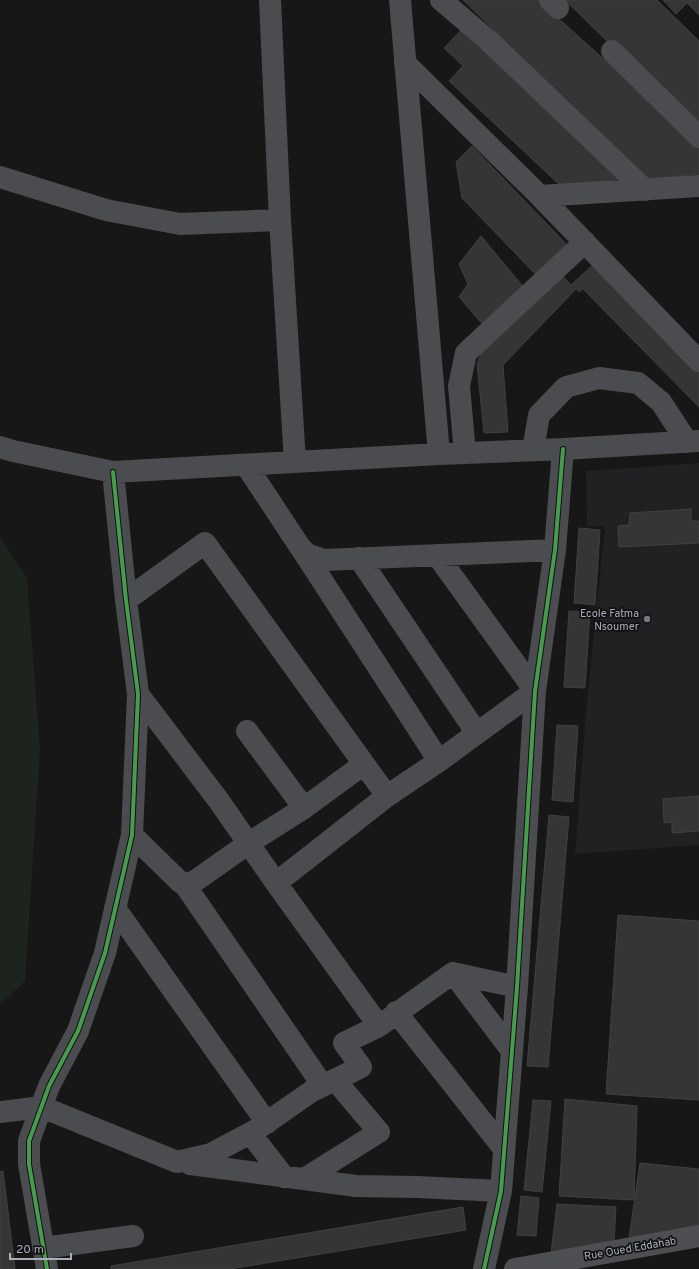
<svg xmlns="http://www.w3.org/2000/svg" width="699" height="1269" font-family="Overpass,sans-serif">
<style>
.built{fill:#212123}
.green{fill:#1d241e}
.building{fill:#353536;stroke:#3f4043}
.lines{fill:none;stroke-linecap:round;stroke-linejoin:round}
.minor{stroke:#4b4c50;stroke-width:22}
.major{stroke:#4d4f52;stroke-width:22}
.cycleway-casing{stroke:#111113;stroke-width:6}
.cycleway{stroke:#469c4c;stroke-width:4}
.poi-dot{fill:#757880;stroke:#111113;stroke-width:1.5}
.labels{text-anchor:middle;stroke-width:3.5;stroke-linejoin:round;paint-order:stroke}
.poi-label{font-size:11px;fill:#a8adb8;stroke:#111113;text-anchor:end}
.street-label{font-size:11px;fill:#a8adb8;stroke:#111113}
</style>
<rect width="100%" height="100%" fill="#171717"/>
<!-- built -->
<path class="built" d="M699,463V845L575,854L586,712L605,526H587L586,471Z"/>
<!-- green -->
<path class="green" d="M0,538L27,578L40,749L25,981L0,1005Z"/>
<!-- building -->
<path class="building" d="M463,0H538L699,145V174L647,179Z
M565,0H657L699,41V131Z
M663,0H699V15L687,3L676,14Z
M464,27L624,177L615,187L563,188L449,81L463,66L444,48Z
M472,146L572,250L541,280L462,198L456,162Z
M481,236L526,290L484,326L459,297L468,284L459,264Z
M593,265L699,372V407L582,288L580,292L576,289L503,365L508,432L484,433L477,364L485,345L559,272L571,285Z
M691,509V521H699V543L619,547L618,526L629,525L630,513Z
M579,528L600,530L595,605L574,603Z
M569,611L590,612L585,688L564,687Z
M557,725L578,726L573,802L552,800Z
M699,796V831L672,833V822L664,823L663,799Z
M549,815L569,817L548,1067L527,1066Z
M618,915L699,921V1100L606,1094Z
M565,1099L637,1106L634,1200L559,1196Z
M533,1100L551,1101L542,1192L524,1190Z
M640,1163L699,1169V1225L629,1238Z
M3,1171L15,1269H0V1172Z
M521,1196L539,1198L536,1236L517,1235Z
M557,1204L616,1207L614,1242L551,1253Z
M463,1207L466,1230L230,1269H111V1266Z"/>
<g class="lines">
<!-- minor -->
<path class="minor" d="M270,0L280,220L295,462
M400,0L439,454
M441,0L489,41L645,190
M550,0L558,8
M612,51L699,137
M405,63L540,196L699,361
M0,177L106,210L180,224L280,220
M540,196L699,186
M0,447L13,451L113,472L439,454L563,449L699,441
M533,450L539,415L566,387L599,378L638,383L661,402L687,442
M465,453L459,386L466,353L585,242
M246,465L300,547L307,554L324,560L555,550
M301,548L439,761
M359,558L476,732
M126,600L205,543L387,796L439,761L535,691L437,555
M138,694L219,801L276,883L379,1026L453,973L517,987
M247,731L304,808
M132,835L179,881L185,885L195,881L249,843L304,808L364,764
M276,883L387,796
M185,885L323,1086
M115,908L267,1123
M453,973L512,1051
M396,1012L504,1149
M0,1112L42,1107L177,1162L211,1154L256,1130L312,1091L361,1067L344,1043L379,1026
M250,1133L284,1177
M190,1164L356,1186L417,1187L501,1191
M304,1179L379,1132L335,1080
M43,1248L133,1236
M47,1269L29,1164V1141L49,1086L78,1031L105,953L132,835L138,694L126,600L113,472
M484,1269L501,1191L517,987L535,691L555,550L563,449"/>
<!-- major -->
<path class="major" d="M515,1269L699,1236"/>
<defs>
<path id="cycleway" d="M47,1269L29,1164V1141L49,1086L78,1031L105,953L132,835L138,694L126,600L113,472
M484,1269L501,1191L517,987L535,691L555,550L563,449"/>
</defs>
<!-- cycleway casing -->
<use href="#cycleway" class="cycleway-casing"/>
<!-- cycleway -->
<use href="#cycleway" class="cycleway"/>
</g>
<!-- markers -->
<circle class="poi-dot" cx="647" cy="619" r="4"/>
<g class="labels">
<!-- poi labels -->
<g class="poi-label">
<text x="639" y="617">Ecole Fatma<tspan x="639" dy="13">Nsoumer</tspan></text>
</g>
<!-- street labels -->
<g class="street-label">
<text transform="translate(630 1248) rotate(-10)" y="4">Rue Oued Eddahab</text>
</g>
</g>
<!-- scale -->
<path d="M10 1253v6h61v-6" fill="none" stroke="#a8adb8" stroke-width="2"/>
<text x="16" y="1253" font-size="12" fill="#a8adb8" stroke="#111113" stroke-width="3" paint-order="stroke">20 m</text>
</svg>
